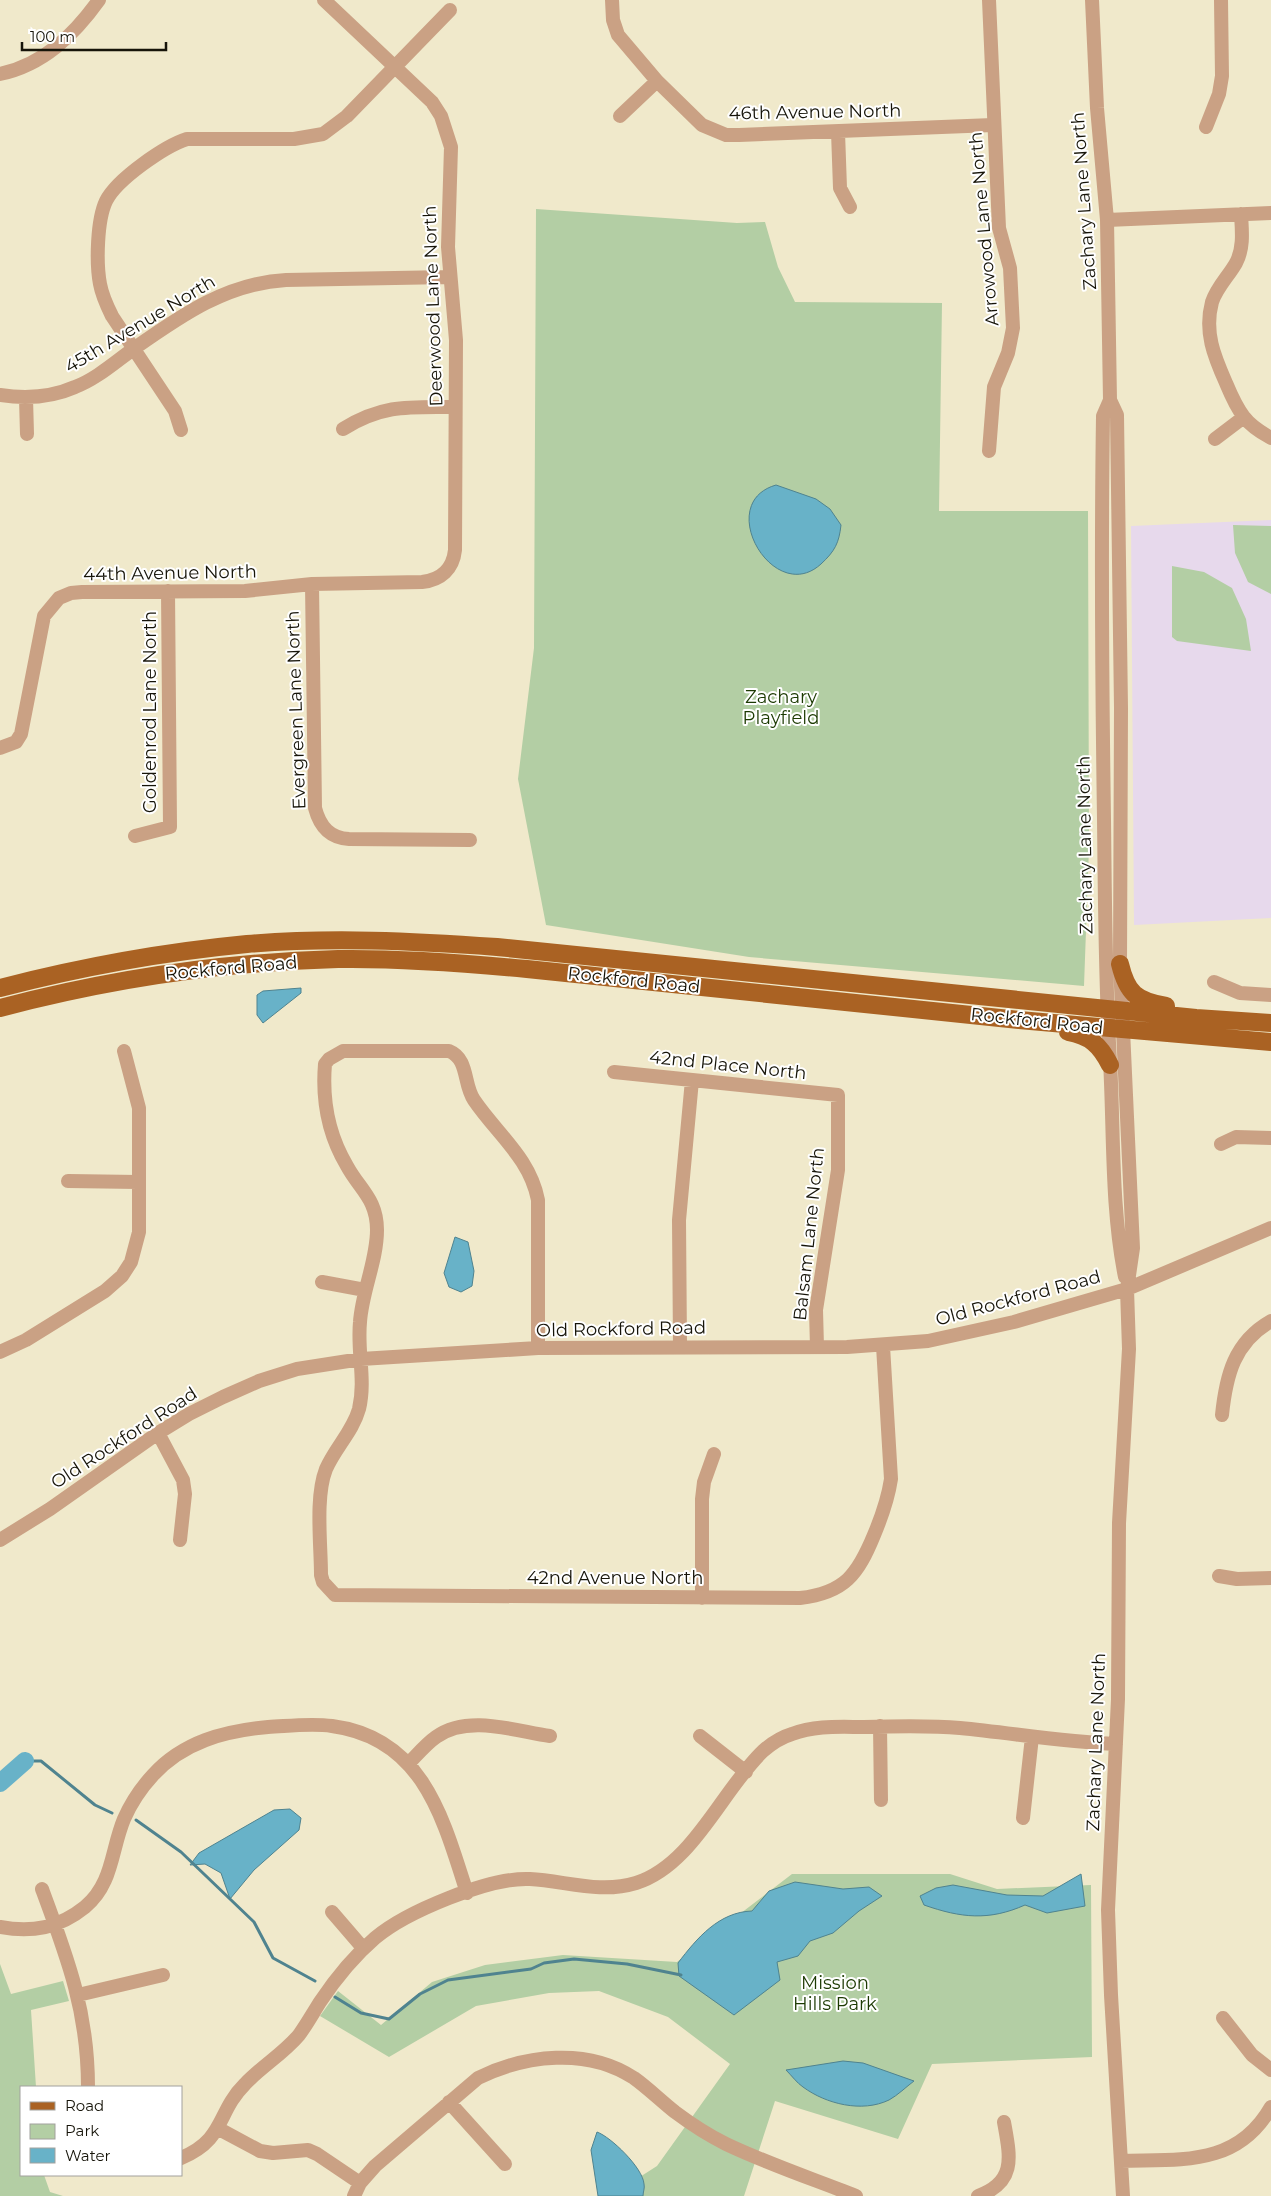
<svg xmlns="http://www.w3.org/2000/svg" width="1271" height="2196" font-family="Montserrat,sans-serif">
<style>
.education{fill:#e7d9ec}
.green{fill:#b3cea4}
.water{fill:#68b2c8;stroke:#4f838f}
.lines{fill:none;stroke-linecap:round;stroke-linejoin:round}
.stream{stroke:#4f838f;stroke-width:3}
.river{stroke:#68b2c8;stroke-width:18}
.minor{stroke:#caa184;stroke-width:14}
.major{stroke:#aa6223;stroke-width:18}
.labels{text-anchor:middle;stroke-width:4;stroke-linejoin:round;paint-order:stroke}
.street-label{font-size:18px;fill:#161409;stroke:#fff}
.park-label{font-size:18px;fill:#1c3a02;stroke:#fff}
</style>
<rect width="100%" height="100%" fill="#f0e9cb"/>
<!-- education -->
<path class="education" d="M1271,520V918L1134,925L1131,526Z"/>
<!-- green -->
<path class="green" d="M536,209L737,223L765,222L778,267L795,302L942,303L939,511H1088L1089,847L1084,986L749,957L546,925L518,779L534,648Z
M1233,525L1271,526V594L1248,582L1235,553Z
M1172,566L1204,572L1232,588L1246,619L1251,651L1177,641L1172,637Z
M792,1874H950L997,1889L1091,1885L1092,2057L932,2064L898,2139L775,2101L744,2196H610L657,2166L730,2064L668,2017L599,1991L549,1993L476,2006L389,2057L320,2016L338,1991L381,2025L432,1982L485,1965L563,1955L677,1962Z
M0,1964L11,1994L63,1981L69,2001L31,2010L36,2087H21V2175H44L50,2192L63,2196H0Z"/>
<!-- water -->
<path class="water" d="M776,485L816,499L830,509L841,525C839,543 835,551 821,564C774,607 713,503 776,485Z
M301,988V993L263,1023L257,1015V995L263,991Z
M455,1237L468,1242L474,1271L472,1286L461,1292L449,1287L444,1273Z
M290,1809L301,1818L299,1830L254,1870L230,1899L221,1873L205,1864L190,1865L199,1853L274,1810Z
M1081,1874L1085,1906L1047,1913L1025,1905C989,1921 961,1918 924,1905L920,1896L936,1888L953,1885L1007,1895L1043,1896Z
M795,1882L843,1889L869,1887L882,1896L859,1911L833,1933L810,1941L798,1956L777,1962L780,1980L734,2015L679,1976L678,1963C697,1938 719,1912 752,1911L769,1891Z
M843,2061L863,2063L914,2081C906,2087 898,2095 889,2100C862,2113 826,2104 803,2087C797,2083 792,2076 786,2070Z
M597,2132C611,2137 643,2168 644,2184C645,2188 643,2192 643,2196H598L591,2150Z"/>
<g class="lines">
<!-- stream -->
<path class="stream" d="M25,1761H41L95,1805L112,1813
M136,1820L181,1852L254,1922L273,1958L315,1981
M335,1997L361,2013L389,2019L420,1994L448,1980L531,1969L544,1963L574,1959L627,1964L681,1975"/>
<!-- river -->
<path class="river" d="M0,1783L25,1761"/>
<!-- minor -->
<path class="minor" d="M612,0L613,20L618,35L657,81L702,125L726,135H739L993,125
M1092,0L1097,108L1107,220L1110,400L1117,415L1121,708L1120,964L1133,1248L1127,1289L1129,1349L1119,1523L1118,1699L1108,1910L1111,1995L1123,2196
M0,74C43,65 74,35 99,0
M620,116L657,81
M1206,127L1219,94L1222,76L1221,0
M838,132L840,188L850,207
M1241,214C1242,231 1244,248 1236,263C1228,277 1217,287 1212,302C1204,332 1214,356 1226,383C1231,395 1236,407 1244,417C1250,425 1262,433 1271,438
M1107,220L1271,213
M0,395C26,399 50,398 75,387C96,379 114,363 132,350C179,317 226,283 286,280L449,277
M26,398L27,434
M1110,400L1103,416C1101,550 1102,685 1104,819C1105,900 1105,980 1110,1061C1114,1133 1111,1207 1125,1277
M343,429C383,404 410,407 455,407
M181,430L175,411L112,316C107,306 102,295 100,284C96,263 97,220 106,201C117,179 165,146 187,139H294L323,134L347,116L450,10
M1215,439L1244,417
M989,451L994,387L1008,353L1013,328L1010,268L999,228L989,0
M312,584L315,808C320,827 330,838 349,839L470,840
M0,748L16,742L21,734L44,616L59,598L71,593L82,592L245,591L312,584L422,582C441,580 453,569 455,550L456,340L448,247L451,147L441,116L432,102L324,0
M135,836L170,827L168,591
M1214,982L1240,993L1271,995
M614,1072L838,1095V1170L816,1310L817,1347
M1221,1144L1236,1137L1271,1138
M68,1181L138,1182
M322,1282L365,1290
M680,1346L679,1220L692,1080
M538,1348V1200C530,1158 497,1134 474,1100C463,1084 469,1059 449,1051H343L329,1059L325,1064C322,1100 329,1136 347,1166C360,1190 377,1199 377,1230C377,1261 362,1291 360,1322C357,1352 366,1380 359,1409C353,1431 335,1448 326,1469C315,1497 321,1544 321,1575L323,1582L335,1595L800,1598C845,1593 858,1574 874,1535C882,1516 888,1499 891,1479L883,1346
M0,1352L26,1340L105,1291L122,1276L131,1262L139,1232V1108L124,1051
M1222,1415C1226,1376 1234,1342 1271,1321
M158,1433L183,1480L185,1494L180,1540
M0,1540L50,1509L158,1433L189,1414L223,1397L259,1381L297,1369L361,1359L538,1348L847,1347L928,1341L1014,1322L1127,1289L1271,1228
M1219,1576L1237,1579L1271,1578
M702,1598V1499L704,1482L714,1454
M880,1726L881,1800
M700,1736L746,1772
M408,1764C417,1755 426,1744 436,1737C468,1714 515,1731 550,1736
M1023,1818L1032,1737
M42,1889C68,1959 88,2012 88,2087
M332,1912L363,1948
M0,1927C32,1933 59,1928 85,1907C113,1884 111,1850 124,1819C131,1803 141,1788 153,1775C183,1742 224,1731 268,1727C289,1726 311,1723 332,1726C423,1738 443,1818 467,1893
M78,1995L163,1975
M1223,2018L1252,2055L1271,2070
M449,2102L505,2164
M219,2129L260,2151L273,2153L308,2150L317,2154L360,2183
M181,2158C226,2139 216,2113 245,2084C262,2066 283,2054 299,2035C307,2024 313,2013 320,2002C336,1978 353,1957 375,1938C406,1912 489,1877 530,1879C566,1881 600,1894 636,1883C693,1865 722,1790 763,1751C771,1744 782,1737 792,1734C815,1725 841,1727 864,1727C896,1726 928,1725 960,1728C1012,1733 1064,1742 1116,1744
M1121,2161C1180,2159 1237,2167 1271,2107
M354,2196L360,2183L375,2166L478,2078C525,2055 587,2047 634,2078C648,2088 661,2101 675,2112C691,2124 708,2135 726,2144C768,2164 813,2179 856,2196
M978,2196C1017,2182 1010,2156 1004,2122"/>
<!-- major -->
<path class="major" d="M1120,964C1127,993 1136,1001 1166,1006
M0,988C81,967 163,952 247,944C330,937 414,941 497,947L1196,1018L1271,1023
M0,1008C110,979 223,962 338,959C401,958 464,963 527,969L1019,1020L1271,1042
M1068,1032C1090,1036 1100,1045 1110,1065"/>
</g>
<g class="labels">
<!-- street labels -->
<g class="street-label">
<text transform="translate(815 112) rotate(-1)" y="6">46th Avenue North</text>
<text transform="translate(1084 201) rotate(-94)" y="6">Zachary Lane North</text>
<text transform="translate(984 229) rotate(-95)" y="6">Arrowood Lane North</text>
<text transform="translate(433 306) rotate(-92)" y="6">Deerwood Lane North</text>
<text transform="translate(140 324) rotate(-31)" y="6">45th Avenue North</text>
<text transform="translate(170 573) rotate(-1)" y="6">44th Avenue North</text>
<text transform="translate(296 710) rotate(-92)" y="6">Evergreen Lane North</text>
<text transform="translate(150 712) rotate(-90)" y="6">Goldenrod Lane North</text>
<text transform="translate(1085 845) rotate(-91)" y="6">Zachary Lane North</text>
<text transform="translate(231 968) rotate(-5)" y="6">Rockford Road</text>
<text transform="translate(634 980) rotate(6)" y="6">Rockford Road</text>
<text transform="translate(1037 1021) rotate(6)" y="6">Rockford Road</text>
<text transform="translate(728 1065) rotate(6)" y="6">42nd Place North</text>
<text transform="translate(809 1234) rotate(-84)" y="6">Balsam Lane North</text>
<text transform="translate(1018 1298) rotate(-15)" y="6">Old Rockford Road</text>
<text transform="translate(621 1329) rotate(-1)" y="6">Old Rockford Road</text>
<text transform="translate(124 1438) rotate(-33)" y="6">Old Rockford Road</text>
<text x="615" y="1584">42nd Avenue North</text>
<text transform="translate(1096 1742) rotate(-88)" y="6">Zachary Lane North</text>
</g>
<!-- park labels -->
<g class="park-label">
<text x="781" y="703">Zachary<tspan x="781" dy="21">Playfield</tspan></text>
<text x="835" y="1989">Mission<tspan x="835" dy="21">Hills Park</tspan></text>
</g>
</g>
<!-- legend -->
<rect x="20" y="2086" width="162" height="90" fill="#ffffff" stroke="#a2a19d"/>
<rect x="30" y="2102" width="25" height="8" fill="#aa6223" stroke="#a2a19d"/>
<text x="65" y="2111" font-size="15" fill="#161409">Road</text>
<rect x="30" y="2124" width="25" height="15" fill="#b3cea4" stroke="#a2a19d"/>
<text x="65" y="2136" font-size="15" fill="#161409">Park</text>
<rect x="30" y="2148" width="25" height="15" fill="#68b2c8" stroke="#a2a19d"/>
<text x="65" y="2161" font-size="15" fill="#161409">Water</text>
<!-- scale -->
<path d="M22 42v8h144v-8" fill="none" stroke="#161409" stroke-width="2.5"/>
<text x="30" y="42" font-size="15" fill="#161409" stroke="#ffffff" stroke-width="4" paint-order="stroke">100 m</text>
</svg>
